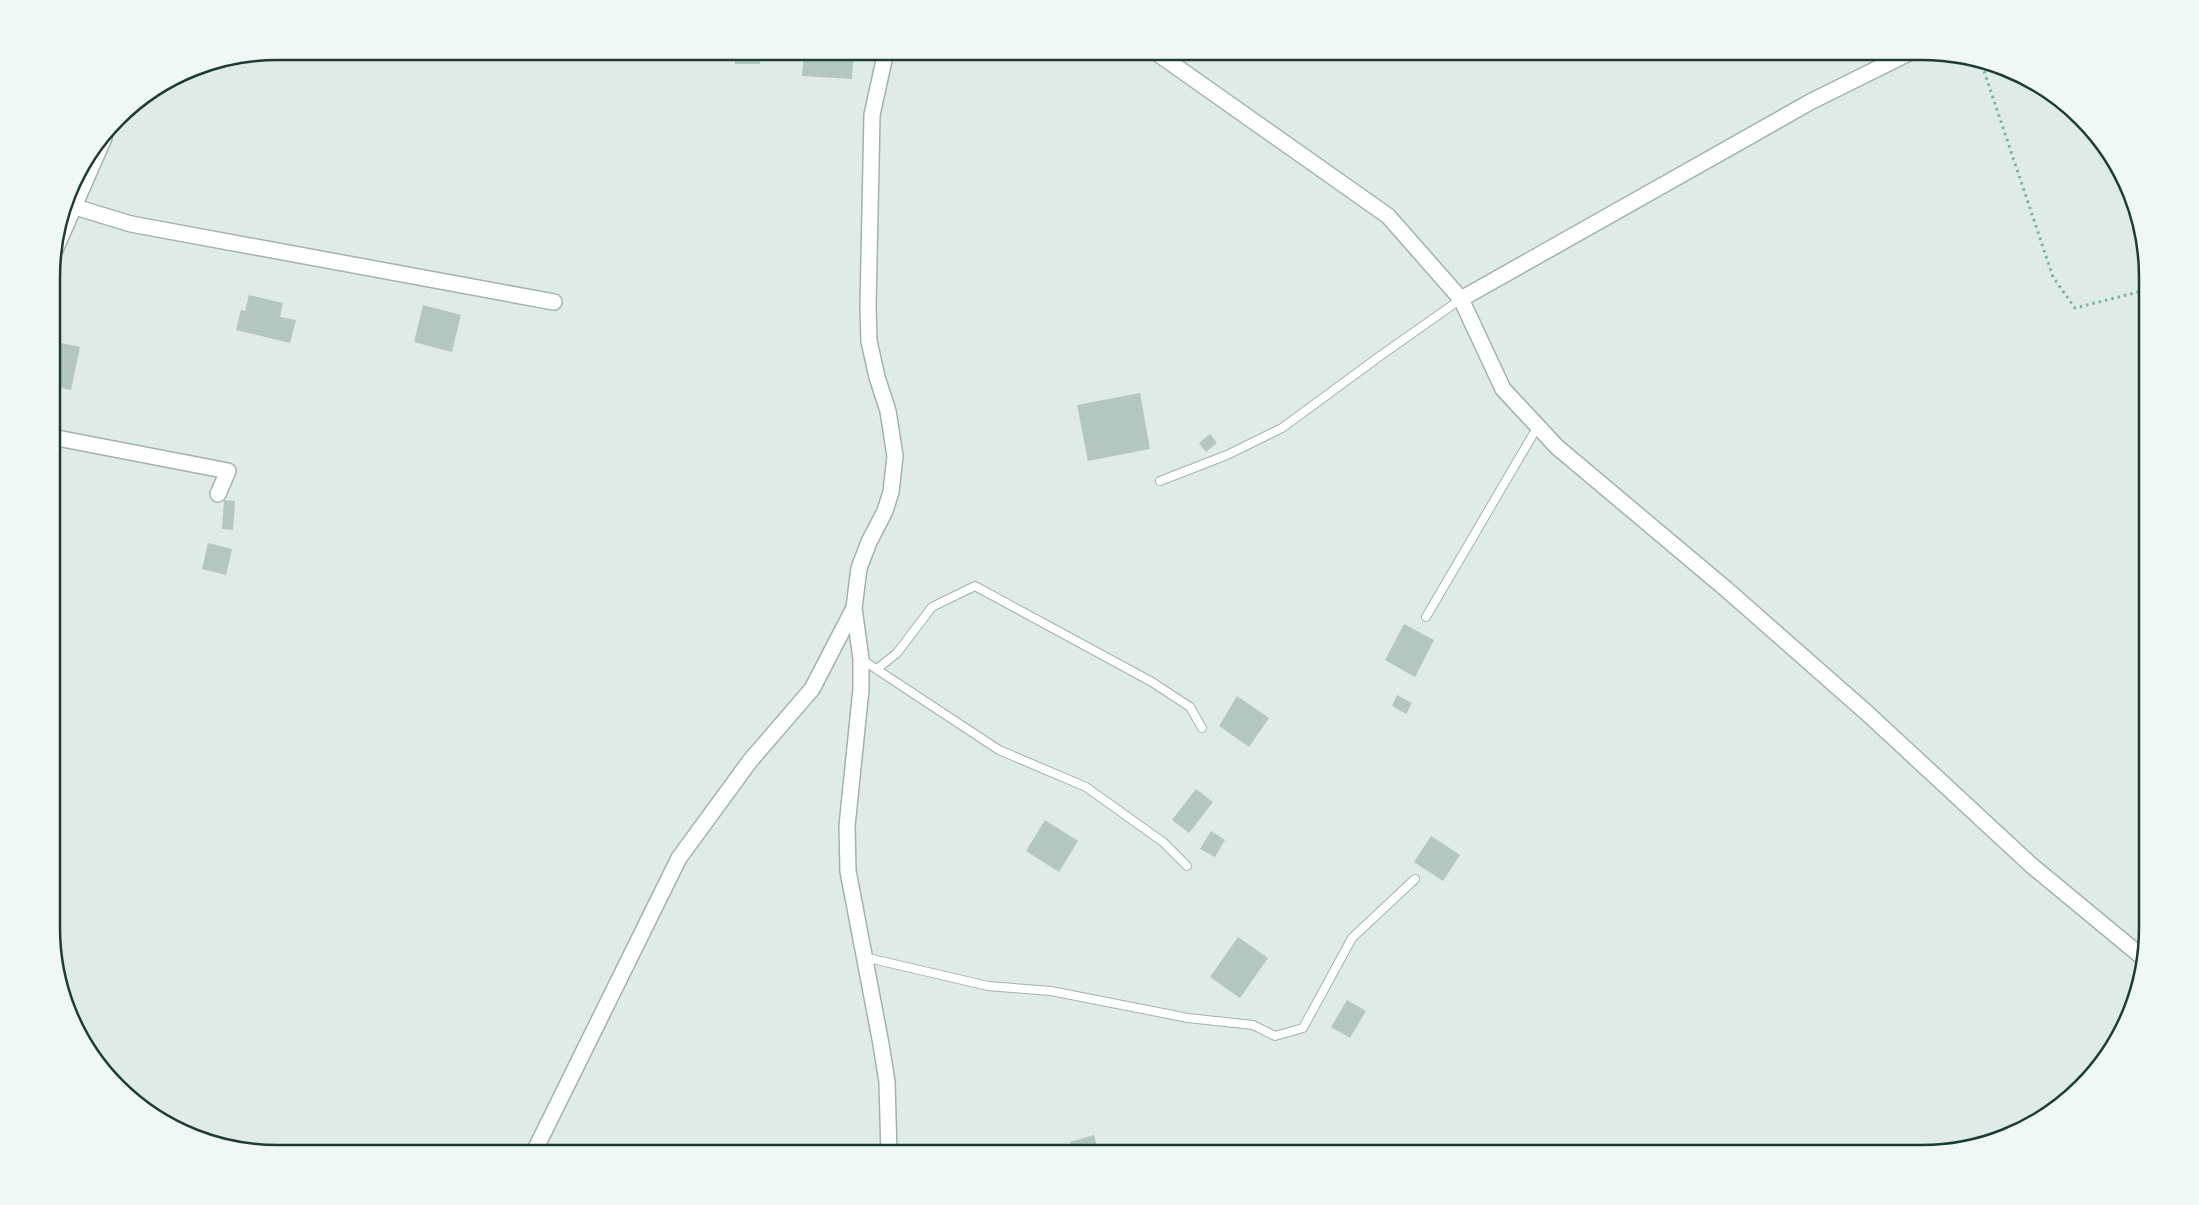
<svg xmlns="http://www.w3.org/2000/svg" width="2199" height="1205" font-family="'Golos Text',sans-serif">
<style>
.building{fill:#b4c6c0}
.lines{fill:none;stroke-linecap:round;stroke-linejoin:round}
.service-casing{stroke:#a1b3af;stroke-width:10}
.minor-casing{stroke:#a1b3af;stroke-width:18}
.tertiary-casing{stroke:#a1b3af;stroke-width:18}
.path{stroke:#7cb2a6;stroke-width:3;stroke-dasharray:2.5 4;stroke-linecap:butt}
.service{stroke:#fff;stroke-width:8}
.minor{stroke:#fff;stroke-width:15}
.tertiary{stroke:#fff;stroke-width:15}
.rim{fill:none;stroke:#1e3c37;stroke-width:2.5}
</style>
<rect width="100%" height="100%" fill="#deebe7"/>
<!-- building -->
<path class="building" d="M735,51H760V64H735Z
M804,51H854L852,79L802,76Z
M249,295L283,303L280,317L296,320L290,343L236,330L241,310L245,311Z
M423,305L461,315L452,352L414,342Z
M57,342L80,347L71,390L52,386V367Z
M1140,393L1150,449L1088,461L1077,405Z
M1210,434L1217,443L1206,452L1199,443Z
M224,500L235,501L233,530L222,529Z
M208,543L232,549L226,575L202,569Z
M1404,624L1434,640L1415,677L1385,660Z
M1397,695L1412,703L1406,714L1392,706Z
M1237,696L1269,718L1249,747L1219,726Z
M1196,789L1213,802L1189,833L1172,820Z
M1045,820L1078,841L1059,872L1026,851Z
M1211,831L1225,840L1215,857L1200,849Z
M1431,836L1460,855L1443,881L1414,862Z
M1238,937L1268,958L1240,998L1210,977Z
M1347,1000L1366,1011L1350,1038L1331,1027Z
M1094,1135L1099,1154H1073L1070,1142Z"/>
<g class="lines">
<defs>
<path id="service" d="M1160,481L1227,455L1282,428L1380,356L1461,299
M1426,617L1538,426
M861,659L999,750L1086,787L1163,842L1187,866
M877,669L897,653L932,607L975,586L1152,682L1190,707L1202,728
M864,957L988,986L1051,991L1188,1018L1253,1025L1275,1036L1303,1028L1352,938L1415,879"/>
<path id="minor" d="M886,51L872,115L868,307L869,341L877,377L888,411L895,456L891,492L885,511L869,542L859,568L854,608L861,659V689L847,826L848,871L881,1044L887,1082L889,1154
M1154,51L1388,216L1461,299L1503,389L1557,447L1726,589L1867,713L2031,865L2141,956
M75,207L131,224L554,302
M1461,299L1812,101L1913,51
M52,437L228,471L218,494
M533,1154L679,858L750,761L812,689L854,608"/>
<path id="tertiary" d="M55,250L104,138"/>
</defs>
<!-- service casing -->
<use href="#service" class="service-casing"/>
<!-- minor casing -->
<use href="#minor" class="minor-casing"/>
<!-- tertiary casing -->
<use href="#tertiary" class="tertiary-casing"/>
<!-- path -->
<path class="path" d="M1982,65L2053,277L2075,308L2146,290"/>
<!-- service -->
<use href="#service" class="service"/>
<!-- minor -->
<use href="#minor" class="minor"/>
<!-- tertiary -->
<use href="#tertiary" class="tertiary"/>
</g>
<!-- crop -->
<path d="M0 0H2199V1205H0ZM277 60H1922A217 217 0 0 1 2139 277V928A217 217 0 0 1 1922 1145H277A217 217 0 0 1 60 928V277A217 217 0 0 1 277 60Z" fill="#eff8f4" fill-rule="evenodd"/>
<path class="rim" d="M277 60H1922A217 217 0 0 1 2139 277V928A217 217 0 0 1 1922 1145H277A217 217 0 0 1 60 928V277A217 217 0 0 1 277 60Z"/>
</svg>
